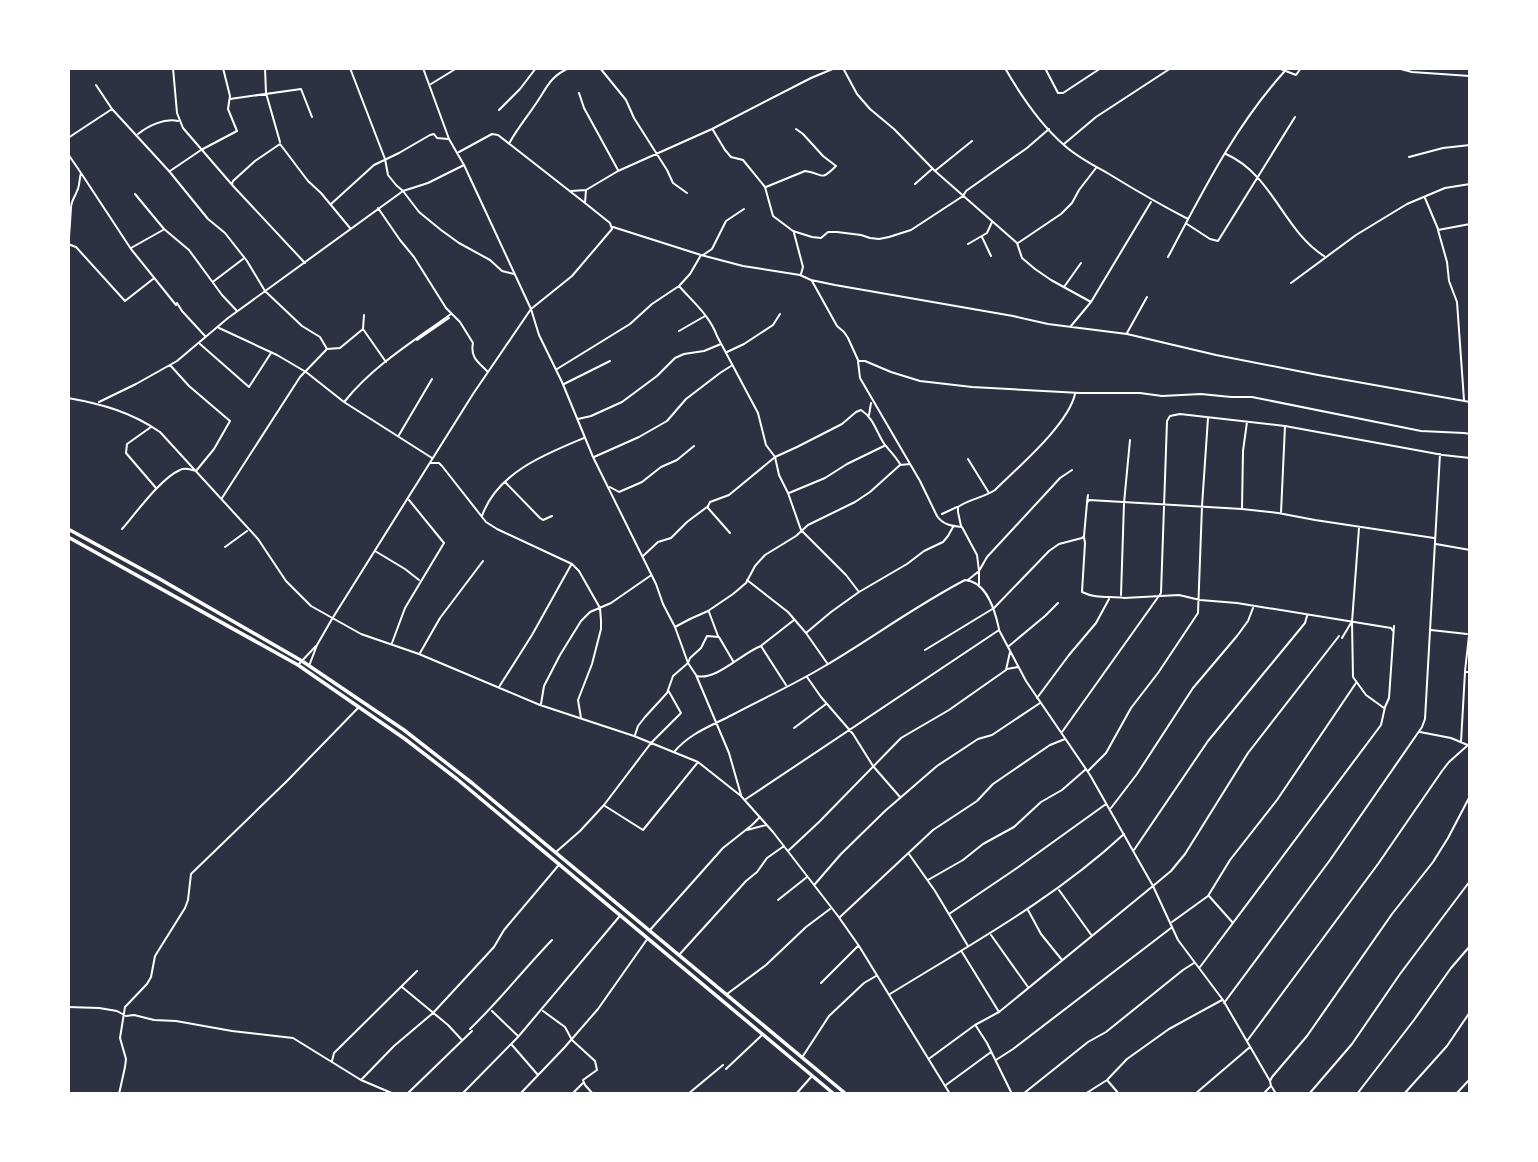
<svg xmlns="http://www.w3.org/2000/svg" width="1538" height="1162" font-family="'Sofia Sans Condensed',sans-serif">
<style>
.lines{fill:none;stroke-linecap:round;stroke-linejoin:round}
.minor{stroke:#fff;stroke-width:2}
.tertiary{stroke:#fff;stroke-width:2}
.trunk{stroke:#fff;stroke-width:3.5}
</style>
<rect width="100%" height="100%" fill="#2d3142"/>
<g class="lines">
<!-- minor -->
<path class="minor" d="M173,68L177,113L183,128L234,187L305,263
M265,68L266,93L280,142
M350,68L385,159L388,175L396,185L403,191L419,212L441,230L459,243L490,260L502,271L514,274
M600,68L626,100L634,118L667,170L673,183L687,193
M843,68L857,94L870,109L894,129L935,171L1017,243L1022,258L1035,269L1051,280L1091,302
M1005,68C1021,96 1040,124 1064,145C1077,157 1093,165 1109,174C1135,190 1161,205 1188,219
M1045,68L1058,93H1063L1101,68
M1278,68L1296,75L1301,68
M1397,68L1412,72L1470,76
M431,84L457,68
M96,85L112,109L169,171L208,219L225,233L247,261L265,291L302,326L320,337L327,349
M579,93L584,108L618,170
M230,99L301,89L312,117
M499,110L520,89L536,68
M713,130L725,150L731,157L743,160L765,187L773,216L793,231L812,237L821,238L828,232H837L861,235L870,238L879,239L889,237L911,230L963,196L966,191L1027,148L1049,129
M138,134C148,126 164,118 178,121
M68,138L112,109
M510,142C517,129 527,117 535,105C547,88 549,77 569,68
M1064,144L1096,117L1171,68
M459,152L492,134L498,135L585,203
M68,154L81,173C79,179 80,186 77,191C75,197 71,201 71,208C70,220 70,231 68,244
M1226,154C1273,175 1283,230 1324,256
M1409,157L1443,148L1470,145
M936,170L972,141
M170,171L201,150L237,131L228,109L230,96L223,68
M81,173L131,249L176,305
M232,184L233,181L255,161L280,144L308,181L321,193L350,228
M915,184L932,169
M766,187L805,171C824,173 819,183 836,166L823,156L803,134L796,129
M571,191L586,190
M135,194L164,229L189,250L222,295L237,311
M1425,198L1438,229
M331,204L374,165L399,153L430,135L434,134L437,138L448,139
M378,208L400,240L414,257L446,308L460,322L473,343C470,357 478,362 487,371
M1187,224L1210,239L1218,241L1295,117
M613,227L701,255L743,266L800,275L811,280L835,285L1013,316L1048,324L1127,334L1216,355L1318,375L1470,402
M794,233L803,267L801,274
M982,237L991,256
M1018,243L1061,214L1072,203L1079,190L1096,168
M68,244L76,247L125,301L153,279
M968,244L987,233L992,222
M131,248L163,230
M703,255L712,249L726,221L744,209
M1168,257C1202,193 1235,126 1284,72
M214,281L243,259
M812,281L837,326L844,332L848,338L858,360
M1291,283L1356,235L1407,204L1445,188L1470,184
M679,286C693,302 710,316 717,336L758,413L766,445L775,457L779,475L788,493L801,530L846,575L859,592
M1064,287L1081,263
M177,303L182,311L205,336
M364,315L363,329L386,362
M1071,326L1091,302L1151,202
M219,328L277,355L306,372L344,402L432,458
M679,331L705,316
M1127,333L1147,297
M417,340L449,318
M200,344L249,387L271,353
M727,352L744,344L773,325L780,314
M557,369L630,324L652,304L679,286L690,274L701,255
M564,384L610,361
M68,398C102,404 131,412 160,432L258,539L286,581L311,606L361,634L419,654L540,705L634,736L698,762L741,796L773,832L838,916L859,946L950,1094
M1464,400L1457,302L1449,281L1447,262L1438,230L1470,224
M345,401C374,365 414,341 451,314
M99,402L136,384L177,361L228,318L403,191L428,183L464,165
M869,415L871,403
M578,419L591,416L622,402L657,376L675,358L684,354L704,351L721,344
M151,427L127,444L126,453L156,488
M399,435L432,379
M594,457L639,437L667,421L686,399L720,373L731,366
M968,459L989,493
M430,463H439L442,466L486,522L497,529L572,564L579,571L596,601L600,608L601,621V629L592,664L578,700L581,718
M505,482L540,518L543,520L552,516
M610,487L619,492L642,482L661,467L677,460L694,446
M789,493L825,478L847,464L884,446
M222,498L300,377L327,349L340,348L363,329
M1087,502L1088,495
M1242,508L1243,451L1247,422
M1281,513L1285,426L1443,455L1470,458
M942,514L957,507
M482,516C497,473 545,454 584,438
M961,526L958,512V507C969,499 983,498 995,490C1018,467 1068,425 1075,394
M1359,528L1352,622L1353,677L1366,695L1384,708
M122,529C136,513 161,478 180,470C185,467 191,470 196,471L214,449L230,421L189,386L170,365
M730,533L708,508V506L710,502L729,495L775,457L797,447L842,424L856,412L861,410C874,418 877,434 885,445C891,452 896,457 900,464
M1084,537L1085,543L1082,592C1096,599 1110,596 1124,598L1179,595L1200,600L1237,603L1391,628L1393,631
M1436,544L1470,550
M225,547L247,531
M375,551L405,569L419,580
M643,556L658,542L671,538L687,522L707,507
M747,580L788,612L806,633L827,663
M968,580L979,571L977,555L962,527C952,526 943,525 937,516L920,481L860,378L858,361H865L891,372L920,381L972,387L1080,393H1140L1162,396L1201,394L1231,397H1252L1421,431L1464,433L1470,434
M979,585V571L987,557L1049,490L1060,478L1072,470
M1121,595L1124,503L1130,440
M709,612L718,636
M675,627L690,619L708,611L733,594L746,583L755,566L765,555L796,536L808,525L855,502L870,492L900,465L910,464
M1431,630L1467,634
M806,633L831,612L859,592L907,564L924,551L943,542L948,536L953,527
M1342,638L1351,623
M392,643L405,608L444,543L409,500
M762,645L794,620
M1009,646L1045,616L1058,603
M925,650L994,608L1049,551L1059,544L1082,538L1084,536L1087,503L1089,500L1242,509L1278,513L1315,520L1434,538
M420,653L440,618L483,561
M1007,669L1018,667
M1465,671L1470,627
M697,676C716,681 742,653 761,646L786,685
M807,677L821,697L853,734L873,766L900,797
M499,687L532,635L571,565
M1037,698L1069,655L1096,623L1109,599
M541,704L544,686L560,655L581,621L590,612L611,603L650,576
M794,728L826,704
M1062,732L1161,593L1167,421L1170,416L1180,414L1285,426
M1420,732L1451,738L1470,746
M635,735L638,726L645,717L667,693L673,676L688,663L690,658L701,648L707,636L719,637L733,661
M1461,742L1465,672H1470
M674,752C690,733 711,726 732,715C762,699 793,685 823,667C871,639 915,606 965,580C987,582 995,610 999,629
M1088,771L1106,753L1131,708L1158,673L1198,613L1202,506L1208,418
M741,795L729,753L696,675L688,663L675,627L663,604L656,584L593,457L562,382L539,335L531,309L572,276L612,229L610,223L585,203L586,190L618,171L712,129L811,78L835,68
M746,799L999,630L1026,681L1090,775L1153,886L999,1012L975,1025L930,1058
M605,806L643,830L698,762
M1111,808L1137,774L1193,688L1237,636L1248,621L1253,608
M747,830L766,825
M1134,850L1208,741L1305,623L1307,616
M788,851L819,822L901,738L949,710L1006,670L1010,652
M556,852L580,831L604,805L651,743L681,713L668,690
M909,854L935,891L968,946
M928,880L963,860L983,844L1014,827L1041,802L1062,790L1086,769
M815,884L841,854L885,811L937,766L978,739L992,735L1040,703
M1059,890L1092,936
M1209,896L1233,923
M778,900L807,877
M1028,910L1041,934L1062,960
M949,914L1017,868L1106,804
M840,917L933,830L977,801L993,784L1050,745L1065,739
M1172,922L1208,896L1230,860L1277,800L1356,683
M650,930L723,848L752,825L760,817
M991,935L1028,987
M962,952L999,1012
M679,955L746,881L757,872L767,858L784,846
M1200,967L1381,725L1385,707L1389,698L1394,626
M821,983L858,946
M402,987L448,1025L461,1039
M727,994L766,965L806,927L830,909
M890,994C971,944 1054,899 1124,834
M1224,1003L1330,860L1422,727L1425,719L1440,454
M68,1007L99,1008L117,1011L126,1016L134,1015L154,1020L176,1021L232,1031L293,1038L361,1080L394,1094
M492,1011L518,1036
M543,1011L565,1027L572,1040L595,1061L597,1070L583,1080L585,1085L593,1094
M976,1026L987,1043L1012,1094
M470,1029C499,1001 524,969 552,940
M1247,1041L1378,864L1442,771L1449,762L1468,745
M512,1045L538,1075
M803,1056L829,1016L864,983L876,976
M996,1060L1013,1049L1171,928
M332,1061L334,1053L417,971
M726,1069L761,1036
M361,1080L394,1046L433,1013L494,947L504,930L558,866
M1107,1080L1119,1094
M1270,1081L1223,1000L1178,940L1153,886L1171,871L1185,854L1248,753L1339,636
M946,1085L991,1052
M1272,1087L1276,1094
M119,1094L125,1067L126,1059L120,1038L125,1007L147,984L151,977L155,956L185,908L188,900L191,874L287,781L358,708
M407,1094L472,1031
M462,1094L518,1037L619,917
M520,1094L564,1048L598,1009L648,938
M572,1094L583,1083
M688,1094L723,1065
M796,1094L812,1076
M1023,1094L1088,1042L1106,1032L1183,970L1194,963
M1085,1094L1107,1080L1127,1059L1169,1029L1222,1000
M1195,1094L1250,1047
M1263,1094L1271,1086L1270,1081L1272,1077L1307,1036L1392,914L1433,862L1448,838L1470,796
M1309,1094L1352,1044L1400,974L1470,881
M1357,1094L1414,1020L1451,968L1470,946
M1404,1094L1447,1046L1470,1012
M1456,1094L1470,1079"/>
<!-- tertiary -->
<path class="tertiary" d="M298,665L316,646
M309,666L317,645L332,619L473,394L531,309L464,165L449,139L423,68"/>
<!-- trunk -->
<path class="trunk" d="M68,529L158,578L302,661L404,730L472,783L846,1094
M68,537L298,665L405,739L457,779L834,1094"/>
</g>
<!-- border -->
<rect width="1538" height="1162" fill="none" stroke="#ffffff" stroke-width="140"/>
</svg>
